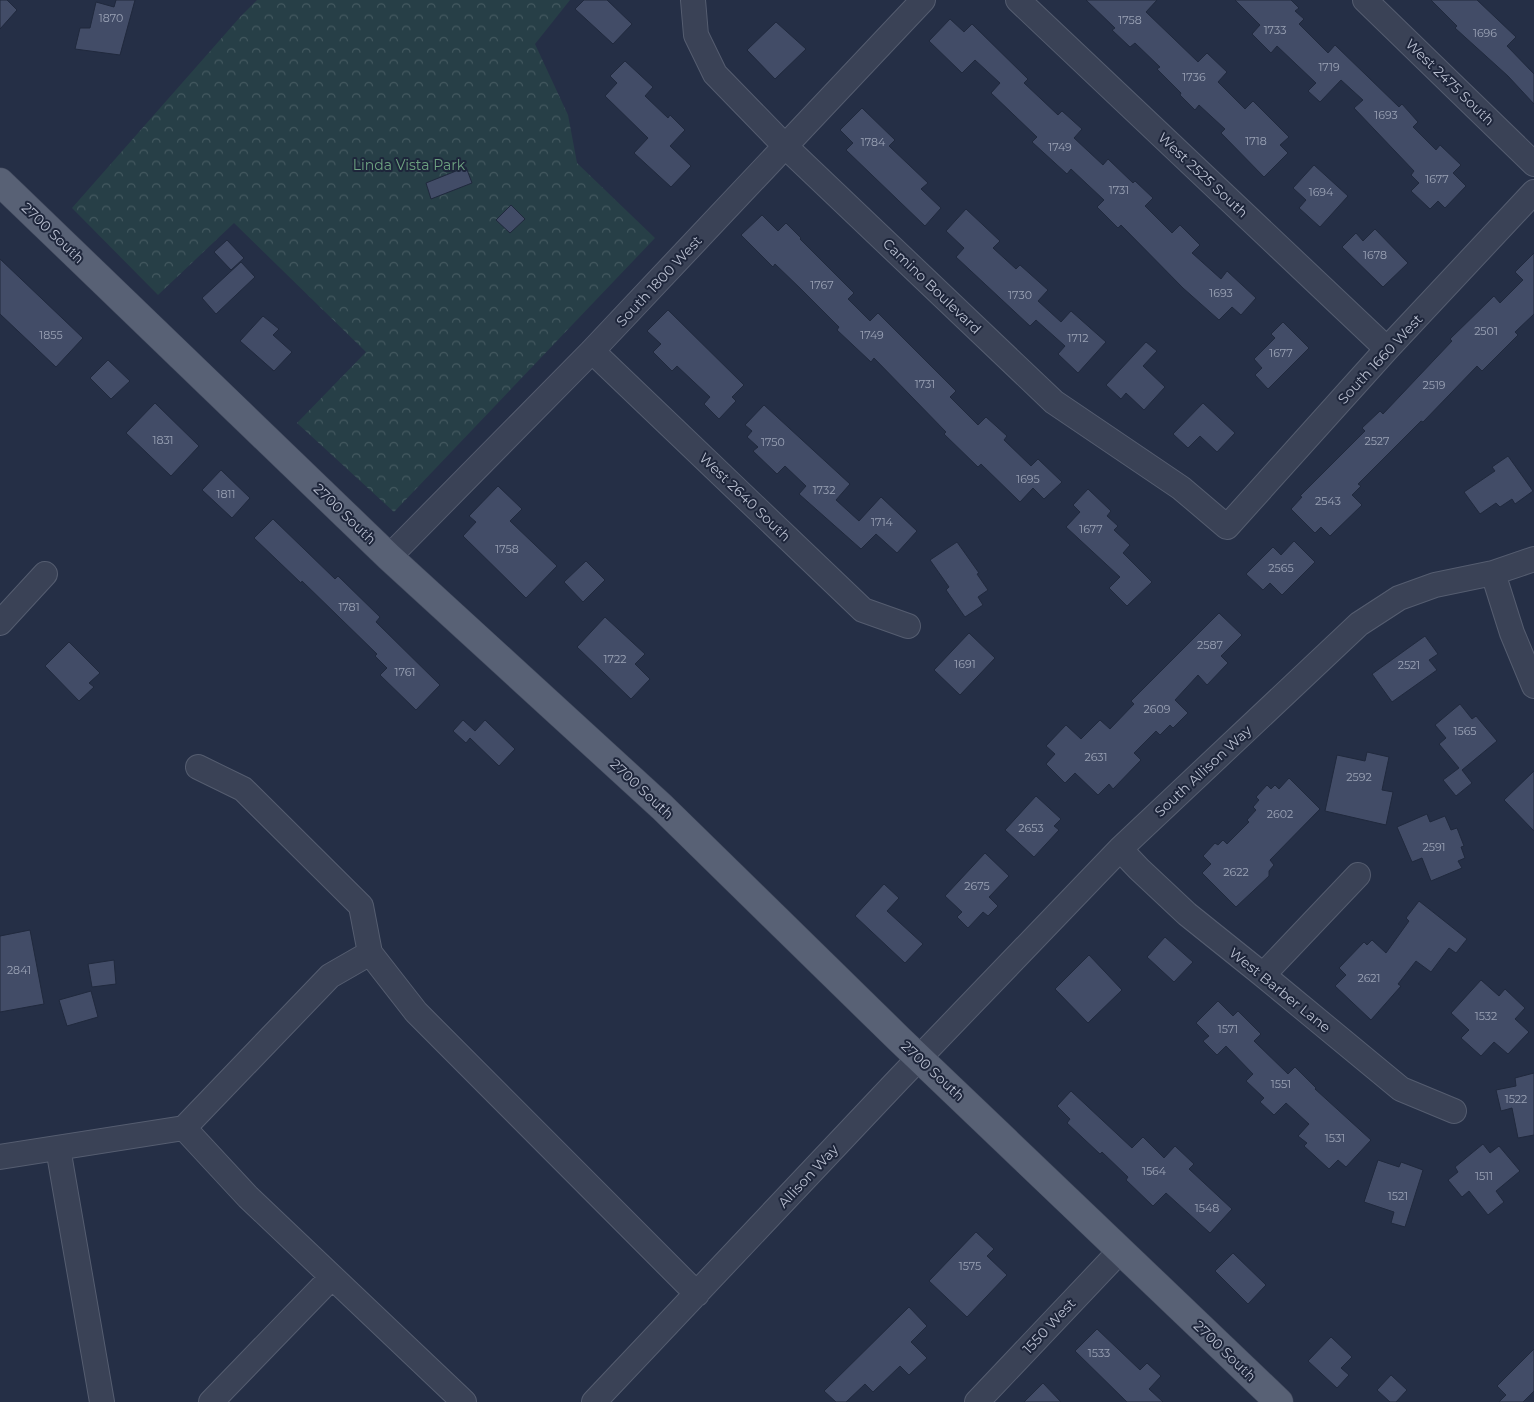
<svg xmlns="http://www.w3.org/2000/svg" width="1534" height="1402" font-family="Montserrat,sans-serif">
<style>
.park{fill:url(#park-crowns)}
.building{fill:#424c67;stroke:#20293d}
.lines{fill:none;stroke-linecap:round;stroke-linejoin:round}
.minor-casing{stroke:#555d70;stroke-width:26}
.major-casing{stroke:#434b5f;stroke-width:29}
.minor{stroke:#3a4256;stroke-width:24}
.major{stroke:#586175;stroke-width:28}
.labels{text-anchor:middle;stroke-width:4;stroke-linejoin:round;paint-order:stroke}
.number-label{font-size:11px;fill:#9aa2b5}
.street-label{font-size:14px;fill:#b8becf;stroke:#1e263b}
.park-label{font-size:14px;fill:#6da280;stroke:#1e263b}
</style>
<defs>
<pattern id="park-crowns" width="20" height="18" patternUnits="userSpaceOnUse" patternTransform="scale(1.25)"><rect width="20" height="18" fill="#273f47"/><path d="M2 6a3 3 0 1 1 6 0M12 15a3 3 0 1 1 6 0" fill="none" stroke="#445960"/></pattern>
</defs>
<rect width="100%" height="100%" fill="#252f46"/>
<!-- park -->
<path class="park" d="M257,0H570L535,44L568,115L577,163L655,238L394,512L297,423L366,352L234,223L158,295L72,208L241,16Z"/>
<!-- building -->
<path class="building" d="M0,0H7L17,10L0,29Z
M116,0H135L120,55L75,49L80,28H90L96,2L114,7Z
M584,0H607L632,24L613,44L575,9Z
M1086,0H1157L1146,12L1198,62L1207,53L1227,72L1218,82L1245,109L1253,101L1289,137L1280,145L1288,153L1264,177L1221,133L1225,129L1199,105L1195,110L1180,95L1181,93L1157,69L1160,67L1135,43L1130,47L1112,30L1115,28Z
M1235,0H1291L1299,8L1295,11L1304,19L1299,24L1328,53L1335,45L1399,107L1402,104L1418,122L1413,127L1436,150L1440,145L1461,165L1453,173L1466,186L1445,208L1438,201L1430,209L1411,191L1419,183L1411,175L1414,171L1354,108L1363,100L1341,80L1320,102L1308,91L1316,83L1277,46L1271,53L1252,34L1260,25Z
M1431,0H1477L1516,37L1507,46L1534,74V104L1508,76L1455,28L1457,26Z
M950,19L964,32L972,24L1028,79L1024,83L1058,115L1062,111L1082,129L1074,138L1103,165L1108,159L1133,183L1135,181L1153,198L1145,206L1172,233L1180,225L1200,245L1192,253L1221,279L1227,271L1256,298L1241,315L1232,307L1219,320L1183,288L1121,225L1118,228L1097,207L1104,200L1071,169L1067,174L1032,142L1037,137L991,93L1000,83L975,60L962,73L929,41Z
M776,22L806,49L775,79L747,50Z
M625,61L653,87L645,96L668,118L670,115L685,130L670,146L691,166L671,187L634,153L648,138L605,96L617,83L610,76Z
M862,108L895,140L889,146L928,183L921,189L941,208L925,226L846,150L853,143L840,130Z
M1314,165L1348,196L1320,227L1299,208L1306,200L1293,188Z
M466,167L472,183L431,199L426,183Z
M511,205L525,219L510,233L496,220Z
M966,209L1000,241L993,248L1016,269L1020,265L1048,290L1038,301L1061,322L1071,311L1106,342L1078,373L1058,354L1065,346L1036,320L1030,326L956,257L964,248L946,231Z
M762,215L778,231L786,223L801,238L800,239L854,293L848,299L870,321L878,313L956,391L950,397L978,425L986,417L1007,436L1004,440L1031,466L1038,459L1062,482L1044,499L1033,488L1020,502L981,464L978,467L944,434L946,432L874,358L871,362L837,330L839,327L801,289L775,264L773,267L741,235Z
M1375,229L1408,263L1383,287L1342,247L1356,233L1363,241Z
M227,240L244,258L231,270L214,252Z
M1534,253V314L1515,332L1518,335L1482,371L1477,366L1423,422L1421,421L1358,484L1361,486L1352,495L1362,505L1330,536L1321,527L1315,533L1291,509L1302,497L1300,496L1365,431L1362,428L1380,411L1383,414L1452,341L1450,339L1494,296L1500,303L1523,280L1515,272Z
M0,259L83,338L56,367L0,314Z
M241,262L255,277L216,314L202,298Z
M668,310L744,385L732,397L736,401L719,419L704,404L710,397L677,366L672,371L653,352L661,344L647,331Z
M263,316L279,329L273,335L292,352L274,371L240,341Z
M1283,322L1309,348L1268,389L1255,375L1262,368L1254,359L1275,338L1271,334Z
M1146,342L1157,351L1143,366L1165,387L1144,410L1126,393L1121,399L1106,385Z
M108,360L130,381L111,399L90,378Z
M155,403L199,446L171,476L126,433Z
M1203,403L1235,433L1217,452L1200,436L1188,448L1173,434Z
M764,405L850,484L836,500L859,521L881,497L917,531L897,553L876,534L861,549L799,494L806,486L785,466L777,474L753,451L758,447L747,437L752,431L745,425Z
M1508,456L1533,491L1515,504L1512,499L1500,507L1496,503L1480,514L1464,492L1495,471L1492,467Z
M221,470L250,498L232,518L202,490Z
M498,486L522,509L510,521L557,566L526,598L463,536L476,522L469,516Z
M1088,489L1111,511L1107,516L1118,526L1114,530L1130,545L1123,553L1152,582L1127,606L1109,588L1120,577L1066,527L1080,512L1073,505Z
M273,519L335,579L338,576L380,617L376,622L440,685L416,710L380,675L387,668L375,656L377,654L302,581L301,583L254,538Z
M1294,541L1315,562L1282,595L1270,583L1263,590L1246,574L1273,547L1281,555Z
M957,542L979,573L977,574L988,590L978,597L983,605L965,617L946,590L949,587L930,560Z
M586,561L605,580L583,602L564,582Z
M1219,613L1242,635L1221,656L1228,663L1207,685L1198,675L1175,700L1188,713L1173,728L1170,725L1160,735L1156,731L1134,753L1141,760L1113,789L1109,784L1098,795L1075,773L1065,783L1046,764L1055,754L1046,746L1066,725L1081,739L1100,720L1110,729L1134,704L1131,701Z
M605,617L645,654L635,664L650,679L631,699L577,647Z
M969,633L995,658L960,695L934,670Z
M1425,636L1438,654L1429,660L1437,670L1392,702L1372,674Z
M69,642L100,673L89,683L94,687L79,701L45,666Z
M1460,704L1472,719L1476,716L1497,741L1462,770L1472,783L1456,796L1443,780L1459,768L1439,744L1446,738L1435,725Z
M463,720L475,731L485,720L515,749L499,766L470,738L466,743L453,731Z
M1367,752L1389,757L1382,790L1393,792L1386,825L1325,811L1337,755L1365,761Z
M1534,771V831L1504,800Z
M1289,778L1320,809L1270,860L1274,865L1269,871V876L1236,907L1202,873L1211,864L1203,856L1215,843L1218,845L1223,840L1227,844L1249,822L1247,820L1256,810L1253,807L1259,800L1256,797L1267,785L1271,789L1275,785L1279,789Z
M1036,796L1061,819L1054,826L1059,830L1034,857L1005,830Z
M1427,814L1430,822L1445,816L1451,830L1457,828L1464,846L1461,847L1465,858L1458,861L1462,868L1431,881L1422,858L1412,862L1397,827Z
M985,853L1009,876L989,897L998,906L988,916L983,912L968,928L957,917L962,912L945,896Z
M884,884L899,898L887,911L923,944L905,963L855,916Z
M1419,901L1467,939L1456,953L1449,948L1431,972L1416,961L1398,984L1401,986L1371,1020L1335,986L1346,975L1339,968L1364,942L1367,945L1372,940L1386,953L1409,921L1406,918Z
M30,930L44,1004L0,1012V936Z
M1165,937L1193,962L1174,982L1147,957Z
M1089,955L1122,990L1088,1023L1055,989Z
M114,960L116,984L92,987L88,964Z
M1481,980L1499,996L1505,989L1525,1008L1515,1019L1529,1032L1508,1054L1494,1042L1481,1056L1461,1038L1469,1030L1451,1013Z
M91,991L98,1017L67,1026L59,1000Z
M1218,1001L1233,1016L1238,1011L1261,1034L1254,1041L1288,1074L1295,1067L1316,1088L1315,1089L1371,1140L1346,1167L1338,1160L1329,1169L1304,1146L1307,1143L1298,1136L1309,1124L1286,1103L1274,1115L1260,1102L1264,1098L1246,1081L1253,1074L1226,1046L1217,1055L1203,1041L1209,1036L1196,1023Z
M1534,1073V1135L1518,1138L1512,1108L1501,1111L1496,1090L1516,1086L1515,1078Z
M1071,1091L1132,1148L1143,1137L1164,1158L1175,1146L1194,1164L1189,1169L1232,1209L1210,1233L1166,1193L1153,1206L1126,1180L1128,1177L1102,1152L1100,1154L1067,1123L1070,1119L1057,1106Z
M1483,1144L1490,1153L1499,1146L1520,1171L1496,1191L1504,1202L1488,1215L1469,1191L1462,1197L1448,1180L1458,1172L1455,1167Z
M1378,1160L1399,1167L1401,1162L1423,1170L1405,1227L1391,1223L1394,1212L1364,1202Z
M976,1232L994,1249L987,1256L1007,1275L967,1317L929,1281Z
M1233,1253L1266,1285L1248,1304L1215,1271Z
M909,1307L927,1326L911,1342L927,1358L909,1375L900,1366L873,1392L865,1384L846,1402H836L824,1391Z
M1097,1329L1140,1370L1147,1363L1161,1376L1149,1389L1163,1402H1127L1075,1351Z
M1331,1337L1352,1357L1341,1368L1349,1375L1337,1388L1308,1361Z
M1534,1349V1391L1523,1402H1499L1506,1395L1497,1386Z
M1391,1375L1407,1390L1396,1402H1390L1377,1390Z
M1043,1383L1061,1402H1024Z"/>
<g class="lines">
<defs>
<path id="minor" d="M693,0L696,35L715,74L786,147L1054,402L1181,488L1227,527L1387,349L1534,192
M1018,0L1387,349
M1365,0L1534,164
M592,351L863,610L908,626
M389,557L592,351L923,0
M1493,573L1512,633L1534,686
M0,623L45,574
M198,767L243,789L361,906L370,953L416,1012L697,1294
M1120,849L1139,869L1187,914L1263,975L1401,1089L1454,1111
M1263,975L1358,875
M184,1128L330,976L370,953
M58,1148L102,1402
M0,1157L184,1128L248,1197L464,1402
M211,1402L332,1277
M594,1402L898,1080L1120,849L1359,624L1399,598L1435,585L1493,573L1534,559
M977,1402L1120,1251"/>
<path id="major" d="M0,182L389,557L662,807L899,1039L1279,1402"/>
</defs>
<!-- minor casing -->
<use href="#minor" class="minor-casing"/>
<!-- major casing -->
<use href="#major" class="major-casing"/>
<!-- minor -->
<use href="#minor" class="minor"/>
<!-- major -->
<use href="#major" class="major"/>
</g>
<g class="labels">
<!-- number labels -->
<g class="number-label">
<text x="111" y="22">1870</text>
<text x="1130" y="24">1758</text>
<text x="1275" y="34">1733</text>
<text x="1485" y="37">1696</text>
<text x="1329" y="71">1719</text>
<text x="1194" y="81">1736</text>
<text x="1386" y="119">1693</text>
<text x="1256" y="145">1718</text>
<text x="873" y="146">1784</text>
<text x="1060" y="151">1749</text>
<text x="1437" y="183">1677</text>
<text x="1119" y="194">1731</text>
<text x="1321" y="196">1694</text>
<text x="1375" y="259">1678</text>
<text x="822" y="289">1767</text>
<text x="1221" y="297">1693</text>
<text x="1020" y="299">1730</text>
<text x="1486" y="335">2501</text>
<text x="51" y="339">1855</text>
<text x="872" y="339">1749</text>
<text x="1078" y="342">1712</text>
<text x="1281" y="357">1677</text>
<text x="925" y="388">1731</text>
<text x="1434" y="389">2519</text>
<text x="163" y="444">1831</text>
<text x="1377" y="445">2527</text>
<text x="773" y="446">1750</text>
<text x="1028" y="483">1695</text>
<text x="824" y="494">1732</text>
<text x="226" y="498">1811</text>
<text x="1328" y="505">2543</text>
<text x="882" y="526">1714</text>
<text x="1091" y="533">1677</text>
<text x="507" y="553">1758</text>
<text x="1281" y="572">2565</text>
<text x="349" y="611">1781</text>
<text x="1210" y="649">2587</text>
<text x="615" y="663">1722</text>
<text x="965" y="668">1691</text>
<text x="1409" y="669">2521</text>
<text x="405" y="676">1761</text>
<text x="1157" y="713">2609</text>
<text x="1465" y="735">1565</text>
<text x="1096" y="761">2631</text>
<text x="1359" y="781">2592</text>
<text x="1280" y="818">2602</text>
<text x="1031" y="832">2653</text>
<text x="1434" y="851">2591</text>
<text x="1236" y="876">2622</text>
<text x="977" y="890">2675</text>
<text x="19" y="974">2841</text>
<text x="1369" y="982">2621</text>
<text x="1486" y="1020">1532</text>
<text x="1228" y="1033">1571</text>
<text x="1281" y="1088">1551</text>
<text x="1516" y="1103">1522</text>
<text x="1335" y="1142">1531</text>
<text x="1154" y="1175">1564</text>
<text x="1484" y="1180">1511</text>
<text x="1398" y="1200">1521</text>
<text x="1207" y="1212">1548</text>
<text x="970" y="1270">1575</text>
<text x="1099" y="1357">1533</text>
</g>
<!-- street labels -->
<g class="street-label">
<text transform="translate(1450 82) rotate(44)" y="5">West 2475 South</text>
<text transform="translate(1203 175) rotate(43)" y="5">West 2525 South</text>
<text transform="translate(53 233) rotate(44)" y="5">2700 South</text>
<text transform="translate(659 281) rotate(-47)" y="5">South 1800 West</text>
<text transform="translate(932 286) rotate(44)" y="5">Camino Boulevard</text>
<text transform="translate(1380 359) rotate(-47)" y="5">South 1660 West</text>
<text transform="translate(745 497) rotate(44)" y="5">West 2640 South</text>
<text transform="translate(345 514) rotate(44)" y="5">2700 South</text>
<text transform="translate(1203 771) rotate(-43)" y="5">South Allison Way</text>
<text transform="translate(642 789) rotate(43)" y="5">2700 South</text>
<text transform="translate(1280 990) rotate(39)" y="5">West Barber Lane</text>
<text transform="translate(933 1071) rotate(43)" y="5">2700 South</text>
<text transform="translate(808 1176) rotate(-47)" y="5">Allison Way</text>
<text transform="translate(1049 1326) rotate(-47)" y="5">1550 West</text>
<text transform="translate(1225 1351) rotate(44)" y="5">2700 South</text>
</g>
<!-- park labels -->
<g class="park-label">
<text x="409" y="170">Linda Vista Park</text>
</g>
</g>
</svg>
